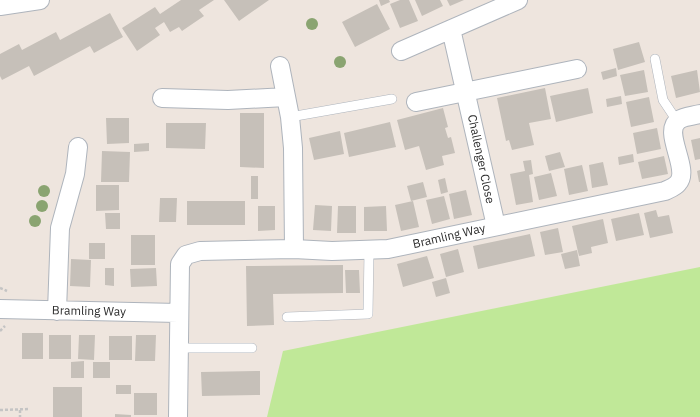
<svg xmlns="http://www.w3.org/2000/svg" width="700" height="417" font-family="'IBM Plex Sans',sans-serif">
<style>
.green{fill:#c0e898}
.building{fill:#c6c0b9}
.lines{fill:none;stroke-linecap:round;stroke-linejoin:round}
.service-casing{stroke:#aeb4bc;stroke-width:10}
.minor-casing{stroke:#aeb4bc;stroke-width:20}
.path{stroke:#c4c4c4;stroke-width:2.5;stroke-dasharray:3 2;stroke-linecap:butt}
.service{stroke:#fff;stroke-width:9}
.minor{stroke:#fff;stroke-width:18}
.tree{fill:#8aa471}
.labels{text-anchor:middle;stroke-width:3;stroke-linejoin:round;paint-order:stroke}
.street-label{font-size:12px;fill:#2c2c2c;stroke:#fff}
</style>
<rect width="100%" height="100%" fill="#eee5de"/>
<!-- green -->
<path class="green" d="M700,267V417H267L283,351Z"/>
<!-- building -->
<path class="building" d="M181,0H214L199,10L204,16L182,31L179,27L170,32L164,22L155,28L160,35L137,51L122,28L155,7L160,14Z
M224,0H269L239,21Z
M379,0H389L390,2L381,6Z
M400,0H409L418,21L400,28L390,4Z
M415,0H440L443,6L422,16Z
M447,0H464L450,6Z
M377,4L390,29L355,47L342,22Z
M110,13L123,37L94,53L90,46L34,76L29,66L2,80L0,76V54L19,44L22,50L56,32L60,40Z
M639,42L645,62L618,70L613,49Z
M616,68L617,76L603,80L601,72Z
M644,70L648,92L625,96L620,75Z
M697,70L700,92L676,98L671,76Z
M545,88L551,119L529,123L534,145L512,150L509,140L506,141L497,98Z
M588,88L593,113L556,122L550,96Z
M621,96L622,104L607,107L606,99Z
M649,97L654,122L631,127L626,102Z
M443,108L448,127L445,128L448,138L451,137L455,153L442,156L444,165L426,170L419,146L405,150L397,120Z
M240,113H264V168L240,167Z
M106,118H129V143L107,144Z
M390,122L396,147L349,157L344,133Z
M166,123H206L205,149L166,148Z
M657,128L661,149L637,154L633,133Z
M340,131L344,154L314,160L309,138Z
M700,138V159L695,160L691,140Z
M149,143V151L134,152V144Z
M102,151L130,152L129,182H101Z
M560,152L565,167L549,171L545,156Z
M633,154L634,162L619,165L618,157Z
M664,156L668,174L642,179L638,162Z
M531,160L533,174L529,175L533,202L516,205L510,174L525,171L523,161Z
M603,162L608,185L592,188L589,165Z
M582,165L588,191L569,195L564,169Z
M700,170V182H699L697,171Z
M551,173L557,196L539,200L534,177Z
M251,176H258V199H251Z
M445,178L448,192L441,194L438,180Z
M423,182L427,197L411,201L407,186Z
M96,185H119V210L96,211Z
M466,190L472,215L454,219L449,194Z
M444,196L450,219L432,224L426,200Z
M160,198H177L176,222H159Z
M187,201H245V225H187Z
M413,201L419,227L401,231L395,205Z
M315,205L332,206L331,231L313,230Z
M258,206H275V230L258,231Z
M338,206H356V233H337Z
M386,206L387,231H364V207Z
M656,210L658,217L669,215L673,233L650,238L644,213Z
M105,213H120V229H106Z
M639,213L644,235L616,241L611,219Z
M603,219L608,243L591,247L592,253L579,256L572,226Z
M558,228L563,252L545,255L540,232Z
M530,234L535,256L478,269L473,246Z
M131,235H155V265H131Z
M89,243H105V259H89Z
M458,249L464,272L446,277L440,254Z
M577,250L580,266L565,269L561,254Z
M427,256L434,278L403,287L397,264Z
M71,259L91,260L90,287L70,286Z
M343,265V293L273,294L274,325L247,326L246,266Z
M105,268H114V286L105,285Z
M156,268L157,286L131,287L130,269Z
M345,270H359L360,293H346Z
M446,278L450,293L436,297L432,282Z
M22,333H43V359H22Z
M49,335H71V359H49Z
M79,335H95L94,360L78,359Z
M136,335H156L155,361H135Z
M109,336H132V360H109Z
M84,361V378H71V362Z
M93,362H110V378H93Z
M260,371V395L202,396L201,372Z
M116,385H131V394H116Z
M53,387H82V417H53Z
M134,393H157V415H134Z
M115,414L131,415V417H115Z"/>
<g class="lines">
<defs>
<path id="service" d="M655,59L663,100L677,121
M290,117L392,99
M287,317L368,314L369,251
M178,348H252"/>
<path id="minor" d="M0,6L40,0
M451,29L496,226
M401,51L518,0
M280,66L290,117L293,148L294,249
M162,98L228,100L286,97
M416,102L577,69
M0,309L178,313
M57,311L60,228L75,174L78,147
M178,417L180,264L186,255L200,251L294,249L332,251L388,249L665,191C669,189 675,187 678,183C691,169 661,131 679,120C684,116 693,116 700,114"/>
</defs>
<!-- service casing -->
<use href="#service" class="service-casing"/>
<!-- minor casing -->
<use href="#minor" class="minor-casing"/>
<!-- path -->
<path class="path" d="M0,288L7,291
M0,331L5,326
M0,410L30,409
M20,410V417"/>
<!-- service -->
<use href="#service" class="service"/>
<!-- minor -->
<use href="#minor" class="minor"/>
</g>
<!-- trees -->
<g class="tree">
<circle cx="312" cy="24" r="6"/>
<circle cx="340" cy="62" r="6"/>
<circle cx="44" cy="191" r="6"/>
<circle cx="42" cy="206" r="6"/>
<circle cx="35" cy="221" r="6"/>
</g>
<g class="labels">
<!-- street labels -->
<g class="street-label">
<text transform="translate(481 159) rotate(78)" y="4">Challenger Close</text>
<text transform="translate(449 236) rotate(-13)" y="4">Bramling Way</text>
<text transform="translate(89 311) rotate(1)" y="4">Bramling Way</text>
</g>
</g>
</svg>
